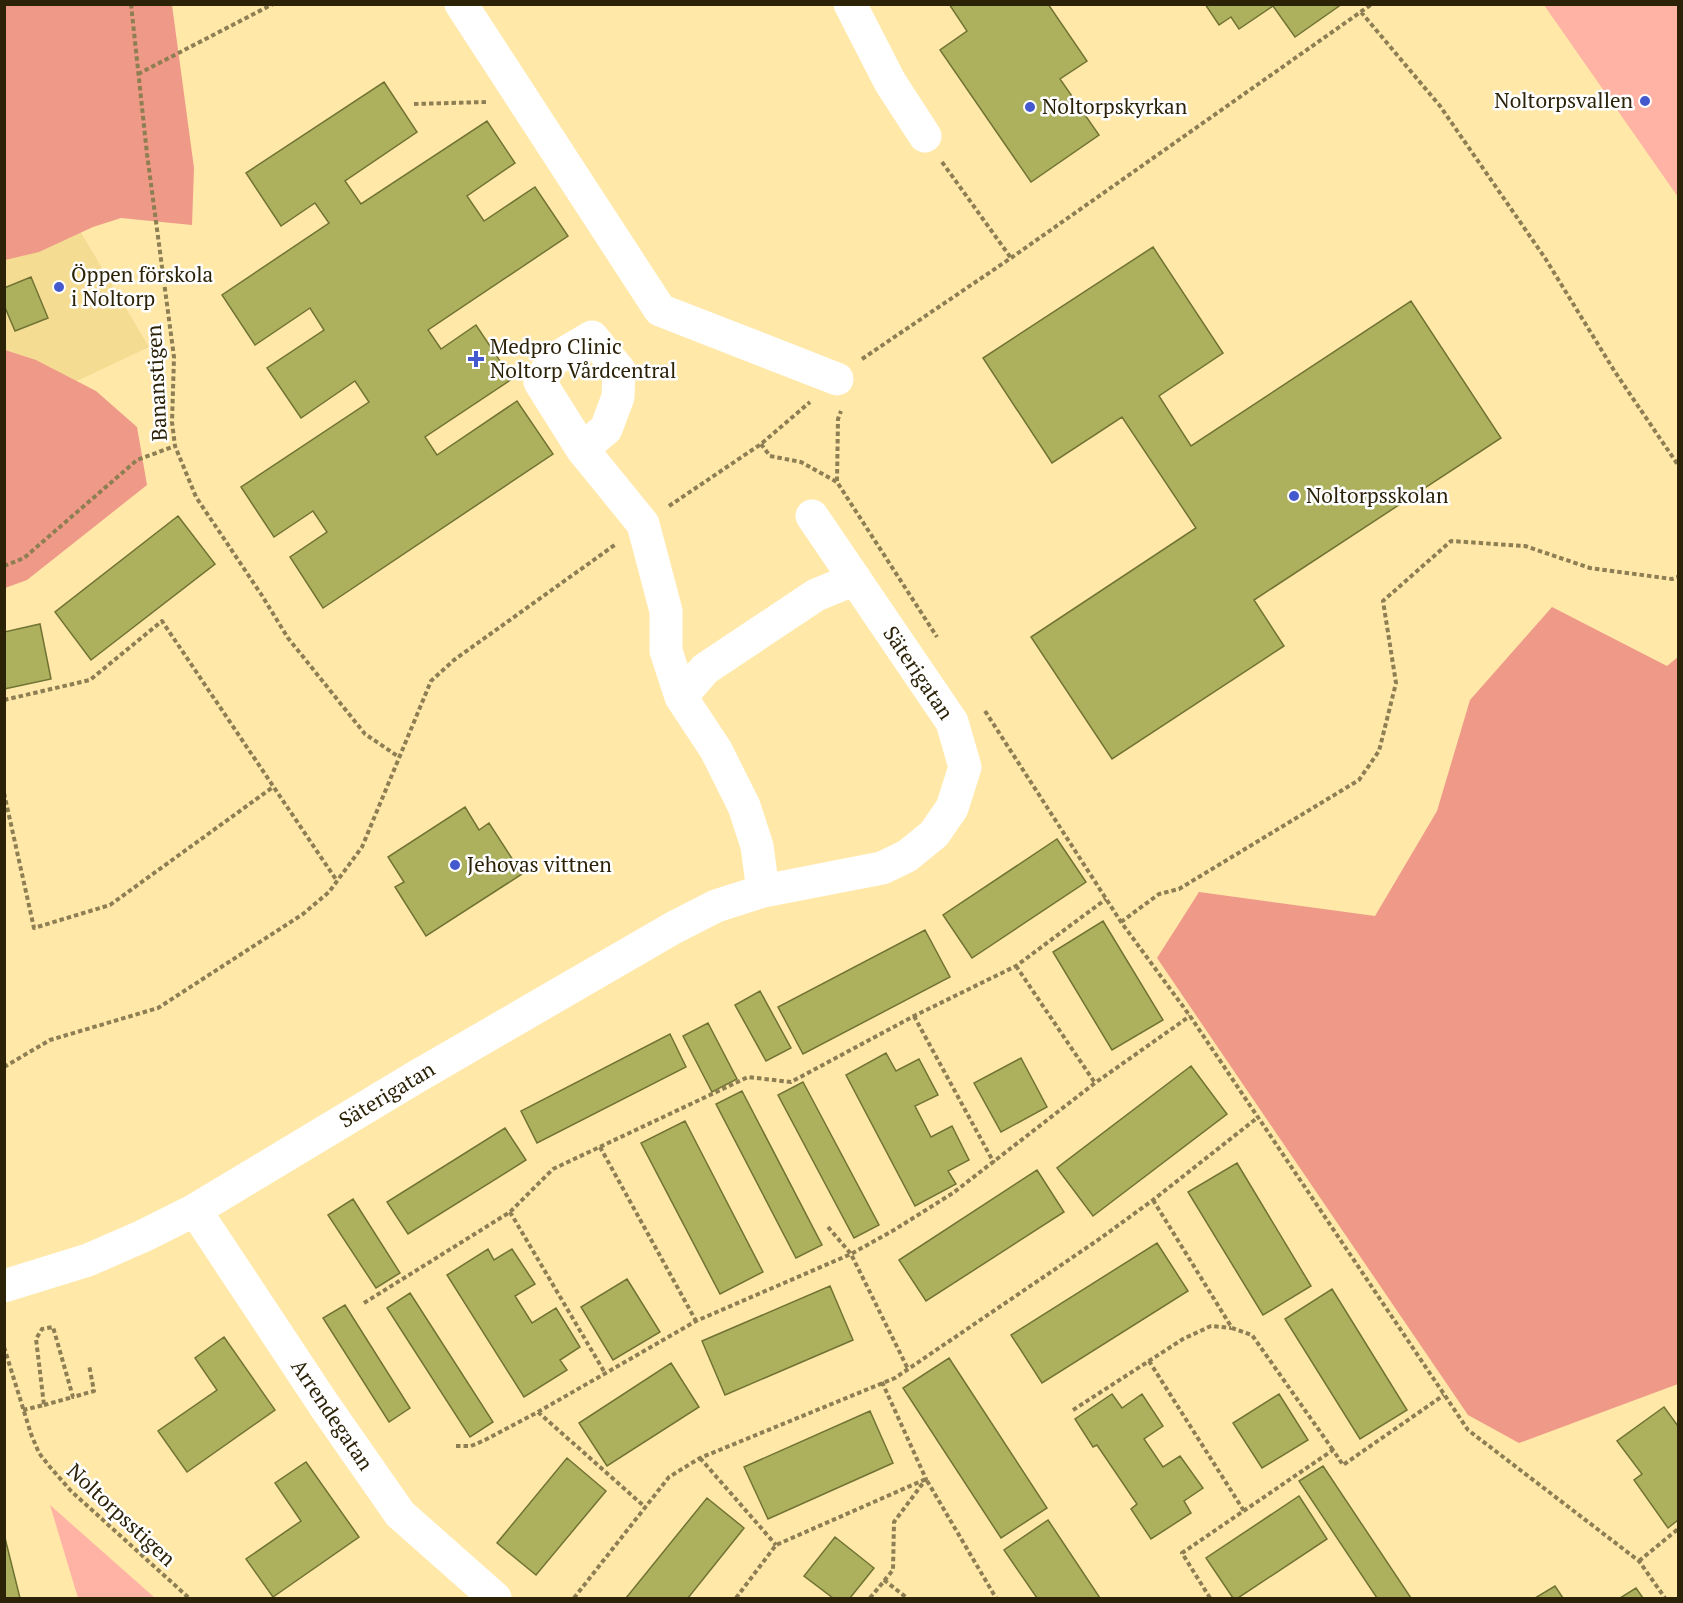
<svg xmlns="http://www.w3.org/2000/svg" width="1683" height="1603" font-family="'PT Serif',serif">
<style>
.built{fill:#f5dc93}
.green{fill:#feb3a5}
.forest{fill:#ef9989}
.building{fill:#adb15d;stroke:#717334;stroke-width:1.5}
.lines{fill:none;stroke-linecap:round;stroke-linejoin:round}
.path{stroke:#8e7e53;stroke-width:4;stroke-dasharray:4.5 3;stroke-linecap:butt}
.minor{stroke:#fff;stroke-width:33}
.poi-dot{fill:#4459cd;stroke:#fff;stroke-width:2}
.labels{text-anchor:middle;stroke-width:5;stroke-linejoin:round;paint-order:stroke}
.poi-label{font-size:21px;fill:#2b2208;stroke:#fff;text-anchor:start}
.street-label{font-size:21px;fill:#2b2208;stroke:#fff}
</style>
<rect width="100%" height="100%" fill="#ffe8a8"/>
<!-- built -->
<path class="built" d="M61,199L149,347L5,415V227Z"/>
<!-- green -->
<path class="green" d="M1544,5H1678V197Z
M50,1505L155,1598H78Z"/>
<!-- forest -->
<path class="forest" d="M4,5H172L194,168L192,225L121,218L93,227L39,252L5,260Z
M5,350L36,360L96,391L137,427L147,485L27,580L5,588Z
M1552,607L1667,666L1678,657V1384L1519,1443L1468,1415L1157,958L1199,892L1375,916L1437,811L1470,700Z"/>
<!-- building -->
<path class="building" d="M949,4H1048L1087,61L1060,79L1099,135L1031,182L940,50L967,31Z
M1205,4H1342L1295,37L1273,6L1239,29L1231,17L1219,25Z
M384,82L417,132L345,181L361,204L487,121L515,163L467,196L484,221L535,187L568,236L428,330L441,349L476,325L512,379L425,437L437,455L517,401L553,454L323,608L290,557L327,532L313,511L274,537L241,487L369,402L355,381L301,418L267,368L324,330L310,308L255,345L222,295L329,223L315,203L281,226L246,173Z
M1153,247L1223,353L1159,396L1191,446L1411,301L1501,438L1254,600L1284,646L1112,759L1031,637L1196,528L1122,417L1052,463L983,358Z
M31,277L48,318L15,331L4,305V288Z
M178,516L215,564L91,660L55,612Z
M40,624L51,679L4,689V632Z
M465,807L479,830L489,823L522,874L426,936L395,887L404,882L388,857Z
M1057,839L1086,882L972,958L943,915Z
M1103,921L1163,1020L1112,1050L1053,952Z
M925,930L950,977L803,1054L778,1007Z
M760,991L791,1048L766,1061L735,1005Z
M708,1023L737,1079L712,1092L683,1036Z
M670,1034L686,1067L537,1143L521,1111Z
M886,1053L896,1071L919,1059L938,1095L915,1106L931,1137L952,1126L969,1160L948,1171L956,1184L915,1206L846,1075Z
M1021,1058L1047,1107L1001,1132L974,1083Z
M1191,1066L1227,1114L1093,1216L1057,1168Z
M803,1082L879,1225L854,1238L778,1095Z
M742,1091L822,1245L796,1258L716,1104Z
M685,1121L763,1272L720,1294L641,1143Z
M505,1128L526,1160L408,1234L387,1202Z
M1237,1163L1311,1286L1263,1315L1188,1192Z
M1037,1170L1064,1212L926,1301L899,1260Z
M353,1199L400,1273L376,1288L328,1215Z
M1157,1243L1188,1291L1042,1383L1011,1335Z
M488,1249L494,1260L512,1249L535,1284L515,1296L532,1323L556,1308L580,1347L560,1360L567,1370L524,1397L447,1275Z
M627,1279L660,1332L613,1360L581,1307Z
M830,1286L853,1340L725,1395L702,1341Z
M1332,1289L1407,1410L1360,1439L1285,1319Z
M410,1293L493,1422L470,1437L387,1308Z
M345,1305L410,1408L389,1422L323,1318Z
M224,1337L275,1410L187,1472L158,1431L217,1390L195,1358Z
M949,1358L1047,1508L1001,1538L903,1388Z
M671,1363L699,1407L607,1466L579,1423Z
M1112,1394L1122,1408L1142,1394L1163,1426L1144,1439L1163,1467L1180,1456L1203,1488L1184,1501L1191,1513L1151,1539L1131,1509L1137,1504L1097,1445L1093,1447L1075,1419Z
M1279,1394L1308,1440L1262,1468L1233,1423Z
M1664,1407L1678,1426V1520L1668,1528L1634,1480L1642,1474L1617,1441Z
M870,1411L893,1463L768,1519L744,1467Z
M567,1458L606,1491L536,1575L497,1543Z
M306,1462L359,1537L273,1597L246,1559L301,1521L275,1483Z
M1323,1466L1411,1598H1377L1299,1481Z
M1299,1496L1327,1539L1238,1598H1233L1206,1558Z
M707,1498L744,1528L688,1598H626Z
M1048,1520L1100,1598H1037L1004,1550Z
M4,1534L20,1598H4Z
M835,1537L874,1568L850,1598H833L804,1576Z
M1555,1586L1563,1598H1535Z
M1636,1588L1643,1598H1620Z"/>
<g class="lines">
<!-- path -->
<path class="path" d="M131,4L147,154L174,357L172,422L175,446L196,497L261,594L288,638L365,734L399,757
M1361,12L1440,106L1545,258L1615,372L1678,465
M138,74L273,4
M414,104L486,102
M942,162L1011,258
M862,359L1011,258L1372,4
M761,444L770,456L801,462L837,482L937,637
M837,481L838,419L841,411
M669,506L761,444L810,402
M4,566L24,558L137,460L175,446
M4,700L90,680L162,621L337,881
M985,711L1121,922L1190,1016L1468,1430L1639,1561L1665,1598
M4,793L34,928L110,905L273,787
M1121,922L1159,894L1179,889L1359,780L1379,751L1396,683L1383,601L1451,541L1525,546L1590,568L1672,579L1678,577
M1016,966L1095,1083
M914,1016L994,1163
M4,1067L50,1040L158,1008L303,914L329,892L362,847L431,681L454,660L616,544
M600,1147L696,1321
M1153,1200L1232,1328L1252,1335L1333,1450
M510,1212L605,1373
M828,1227L851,1254L908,1369
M364,1303L510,1212L553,1169L748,1077L791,1082L914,1016L1016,966L1106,899
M4,1347L31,1434L39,1453L50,1467L71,1491L189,1598
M1149,1361L1244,1511
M44,1405L73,1397
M23,1410L44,1405L36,1339L42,1329L53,1327L73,1397L94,1391L89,1365
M1073,1410L1183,1339L1211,1326L1231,1328
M538,1412L645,1507
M456,1446H471L485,1440L538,1412L696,1321L851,1254L894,1230L953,1193L1095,1083L1190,1016
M700,1458L776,1545
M1639,1561L1678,1529
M884,1580L907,1598
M574,1598L669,1477L700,1458L895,1378L1098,1240L1153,1200L1257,1118
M736,1598L776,1545L926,1479L996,1598
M870,1598L893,1570L894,1522L926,1479L882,1382
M1210,1598L1182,1553L1333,1450L1343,1465L1444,1395"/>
<!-- minor -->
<path class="minor" d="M461,4L660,310L837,379
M850,4L890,82L925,136
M582,449L606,429L618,397L619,370L592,337L553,360L540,382L582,449L643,524L666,611V651L681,697L716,750L744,806L757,846L763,891
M681,697L705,669L816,595L855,579
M195,1210L324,1405L400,1514L495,1598
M4,1286L88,1260L143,1236L195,1210L416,1077L673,928L716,906L763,891L882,868L907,856L934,834L952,808L965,767L952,722L812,516"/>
</g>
<!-- markers -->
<g class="poi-dot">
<circle cx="1645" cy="101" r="6"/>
<circle cx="1030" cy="107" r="6"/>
<circle cx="59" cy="287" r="6"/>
<path d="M473 350h6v6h6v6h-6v6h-6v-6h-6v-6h6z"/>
<circle cx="1294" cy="496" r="6"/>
<circle cx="455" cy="865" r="6"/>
</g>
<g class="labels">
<!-- poi labels -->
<g class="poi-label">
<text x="1633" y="108" text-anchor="end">Noltorpsvallen</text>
<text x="1042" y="114">Noltorpskyrkan</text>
<text x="71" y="282">Öppen förskola<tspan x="71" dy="24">i Noltorp</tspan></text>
<text x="490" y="354">Medpro Clinic<tspan x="490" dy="24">Noltorp Vårdcentral</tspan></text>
<text x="1306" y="503">Noltorpsskolan</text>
<text x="467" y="872">Jehovas vittnen</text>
</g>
<!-- street labels -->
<g class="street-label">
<text transform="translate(157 383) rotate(-93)" y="7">Bananstigen</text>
<text transform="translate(918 673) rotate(56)" y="7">Säterigatan</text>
<text transform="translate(387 1095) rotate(-31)" y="7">Säterigatan</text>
<text transform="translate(332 1415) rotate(56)" y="7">Arrendegatan</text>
<text transform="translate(121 1515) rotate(43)" y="7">Noltorpsstigen</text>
</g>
</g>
<!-- border -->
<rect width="1683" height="1603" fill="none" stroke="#2b2208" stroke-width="12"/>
</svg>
